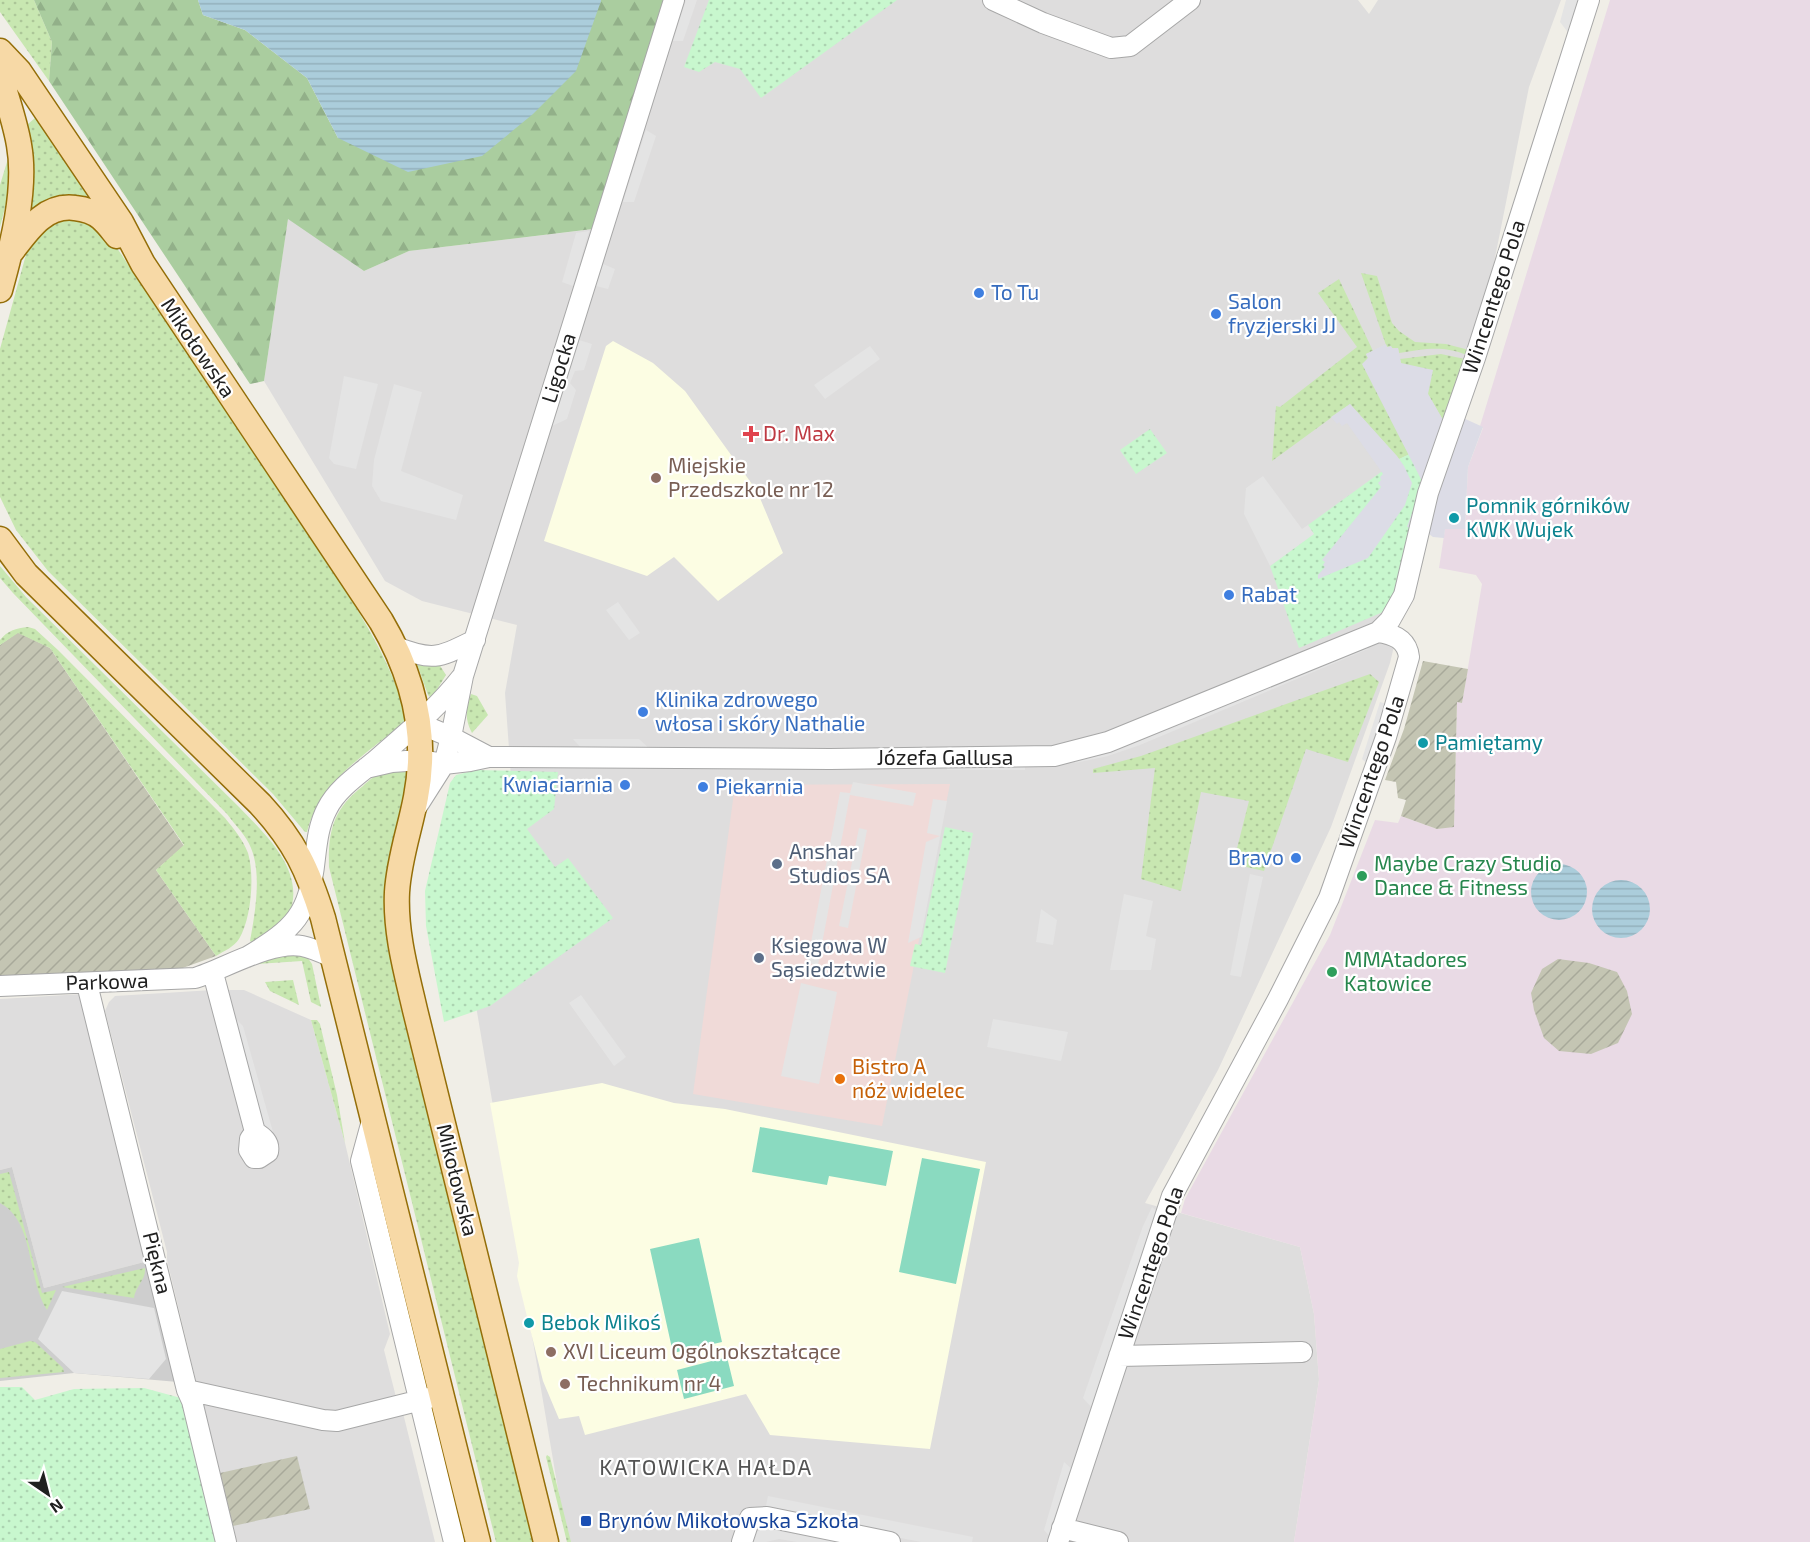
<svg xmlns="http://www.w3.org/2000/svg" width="1810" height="1542" font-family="'Exo 2',sans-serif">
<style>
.residential{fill:#dedddd}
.commercial{fill:#f0dad8}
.industrial{fill:#e9dae5}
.education{fill:#fcfde3}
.religious{fill:#cecece}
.construction{fill:url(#construction-furrows)}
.grass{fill:url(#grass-dots)}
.forest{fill:url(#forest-firs)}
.park{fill:url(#park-dots)}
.pitch{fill:#8adac0}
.parking{fill:#e4e4e4}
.plaza{fill:#dcdce6}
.water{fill:url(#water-rules)}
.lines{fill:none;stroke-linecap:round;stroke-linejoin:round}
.minor-casing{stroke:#a7a7a7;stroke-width:22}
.major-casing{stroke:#946e08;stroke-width:27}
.minor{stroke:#fff;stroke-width:20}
.major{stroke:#f7d9a6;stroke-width:24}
.shop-dot{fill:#3f7fe0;stroke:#fff;stroke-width:2}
.health-dot{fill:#e0444e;stroke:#fff;stroke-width:2}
.education-dot{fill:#8d6e63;stroke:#fff;stroke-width:2}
.culture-dot{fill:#0f9aa8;stroke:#fff;stroke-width:2}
.service-dot{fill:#5c6f8a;stroke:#fff;stroke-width:2}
.leisure-dot{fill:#2e9e5b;stroke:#fff;stroke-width:2}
.food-dot{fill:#e8710a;stroke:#fff;stroke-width:2}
.transit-dot{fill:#1a4fb4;stroke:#fff;stroke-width:2}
.labels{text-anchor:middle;stroke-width:4.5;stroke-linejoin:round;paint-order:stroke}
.shop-label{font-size:21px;fill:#366cbe;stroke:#fff;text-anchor:start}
.street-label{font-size:21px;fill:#202020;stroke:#fff}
.health-label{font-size:21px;fill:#be3a42;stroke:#fff;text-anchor:start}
.education-label{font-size:21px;fill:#785e54;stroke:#fff;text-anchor:start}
.culture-label{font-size:21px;fill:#0d838f;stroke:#fff;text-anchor:start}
.service-label{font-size:21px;fill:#4e5e75;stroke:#fff;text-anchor:start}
.leisure-label{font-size:21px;fill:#27864d;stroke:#fff;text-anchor:start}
.food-label{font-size:21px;fill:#c56008;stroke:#fff;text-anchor:start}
.transit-label{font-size:21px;fill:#164399;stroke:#fff;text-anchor:start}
.neighbourhood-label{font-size:22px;letter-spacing:1.5px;fill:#535353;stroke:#fff}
</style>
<defs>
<pattern id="construction-furrows" width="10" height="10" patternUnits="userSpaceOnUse" patternTransform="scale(1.5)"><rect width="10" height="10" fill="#c4c5b3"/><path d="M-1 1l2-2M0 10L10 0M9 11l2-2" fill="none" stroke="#a8a99a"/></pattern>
<pattern id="grass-dots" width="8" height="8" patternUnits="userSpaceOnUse" patternTransform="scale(1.5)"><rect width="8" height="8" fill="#c8e7b1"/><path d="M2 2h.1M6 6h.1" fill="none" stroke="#acc698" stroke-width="1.8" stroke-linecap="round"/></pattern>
<pattern id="forest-firs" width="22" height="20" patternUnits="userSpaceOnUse" patternTransform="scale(1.5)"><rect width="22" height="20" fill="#aacd9f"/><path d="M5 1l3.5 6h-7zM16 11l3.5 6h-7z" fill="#92b089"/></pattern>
<pattern id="park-dots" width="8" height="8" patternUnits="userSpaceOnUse" patternTransform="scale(1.5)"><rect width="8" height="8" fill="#c8f7ce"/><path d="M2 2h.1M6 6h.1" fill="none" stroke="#acd3b1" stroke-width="1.8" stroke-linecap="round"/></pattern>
<pattern id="water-rules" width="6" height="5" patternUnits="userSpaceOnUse" patternTransform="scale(1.5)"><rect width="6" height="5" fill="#abcddb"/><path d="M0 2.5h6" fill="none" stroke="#93b0bc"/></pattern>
</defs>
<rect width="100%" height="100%" fill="#f0eee7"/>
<!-- residential -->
<path class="residential" d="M685,0H1358L1369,14L1378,0H1561L1529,87L1477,348L1404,604L1390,663L1331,827L1218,1070L1145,1203L1300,1247L1314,1314L1319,1380L1294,1542H567L476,1006L512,791L505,693L517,625L422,601L385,581L264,381L288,218L364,271L409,251L603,228Z
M213,990H244L311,1020L345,1143L390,1334L384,1350L396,1397L333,1416L196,1381L167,1260V1252L105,1011L109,1002L115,996Z
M83,994L148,1261L44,1288L12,1167L0,1170V999Z
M201,1400L289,1420L403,1413L435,1542H237Z"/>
<!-- commercial -->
<path class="commercial" d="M950,784L882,1126L693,1094L735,785Z"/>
<!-- industrial -->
<path class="industrial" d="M1610,0H1810V1542H1294L1319,1380L1314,1314L1300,1247L1181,1213L1185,1199L1330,935L1375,820L1398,823L1401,816L1437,829L1454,826L1457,702L1462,703L1482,584L1476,575L1439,568L1445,529H1465L1468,467L1483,428L1480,426Z"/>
<!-- education -->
<path class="education" d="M613,341L653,363L685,391L757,491L783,553L718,601L674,557L647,576L544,541L606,346Z
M602,1083L674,1103L725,1109L986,1162L930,1449L770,1435L746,1394L585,1435L579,1416L559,1419L543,1381L517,1276L519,1263L490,1103Z"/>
<!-- religious -->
<path class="religious" d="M12,1167L44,1288L148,1261L178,1382L74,1373L0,1381V1170Z"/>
<!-- construction -->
<path class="construction" d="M18,632L50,648L184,846L156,870L216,956L177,970L0,977V645Z
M1423,661L1468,669L1462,703L1457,702L1454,827L1437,829L1401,816L1406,800L1398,798L1396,782L1385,780L1404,729Z
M1558,959L1589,963L1617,972L1627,991L1632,1014L1618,1043L1591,1054L1559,1051L1544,1038L1534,1010L1531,993L1542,969Z
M297,1456L310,1509L233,1526L220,1473Z"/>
<!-- grass -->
<path class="grass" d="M0,0H34L52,42L49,81L0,12Z
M35,118H39L89,192L84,199L31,212L29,209L33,175L28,124Z
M10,152V188L0,227V185Z
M88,217L113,242L351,599C376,641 394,672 407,719L405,722C366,754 320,781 307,832H305L273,794L48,571L16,530L0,497V349L30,240L48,221Z
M1361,273L1377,276L1392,323L1399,331L1415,342L1446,344L1469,350L1467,355C1442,345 1425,349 1399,353L1398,348H1387Z
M1339,279L1373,351L1366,354L1368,358L1363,365L1410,454L1399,459L1350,404L1272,461L1276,406L1280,407L1357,347L1318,293Z
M1441,354L1465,359L1443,420L1428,394L1401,363L1400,359Z
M0,566L26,597L239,807C263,832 301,866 292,905C292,907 291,913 290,914C285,922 262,937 254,944L250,941C255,913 262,875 251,848C246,835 235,825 227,814L13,593L0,578Z
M28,627L35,629L58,650L225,818C234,829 243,840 248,853C255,876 251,920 239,939C234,947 224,951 216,956L156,870L184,845L50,648L18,633L0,645V640C7,631 16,628 28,627Z
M417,664H439L446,675L433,696L430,697L428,695Z
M1370,674L1379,682L1348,762L1306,749L1264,871L1233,864L1249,801L1201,792L1181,891L1141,879L1155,768L1093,773V769L1141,756Z
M471,694L477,696L488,715L472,733C465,721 465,707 471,694Z
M409,770L408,785L389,855L386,882L385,925L398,996L533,1542H496L329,867C328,831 333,809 363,786C368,781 375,775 382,772C389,769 401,771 409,770Z
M305,954L312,964L321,1007L311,1002L302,961L257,964L275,956Z
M293,980L299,1005L270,991L265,982Z
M311,1020H317L320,1024L337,1095L345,1143Z
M9,1172L42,1293L56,1290L47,1310C27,1280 35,1221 0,1203V1174Z
M145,1268C146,1280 135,1287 134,1298L62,1287Z
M30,1341L35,1342L63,1368L64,1372L0,1378V1349Z
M547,1455L550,1457L571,1542H567L546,1457Z"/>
<!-- forest -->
<path class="forest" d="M34,0H198L203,15L245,30L307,78L338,138L601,0H664L593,229L409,251L364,271L288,219L264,381L250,384L49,81L52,42Z"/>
<!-- park -->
<path class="park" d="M709,0H897L761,98L740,69L715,62L699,72L684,67Z
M1150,429L1167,453L1136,474L1120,450Z
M1410,454L1423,483L1415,529L1400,584L1383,612L1299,648L1270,566L1313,534L1308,525L1399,459Z
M476,770L558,772L554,809L527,829L555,867L568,858L613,918L490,1006L444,1022L426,926L425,891L450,783L456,775Z
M945,827L973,833L945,973L910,966L915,944L921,945Z
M0,1387H22L35,1400L74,1389L144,1388L192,1401L225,1542H0Z"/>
<!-- pitch -->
<path class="pitch" d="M760,1127L893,1151L886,1186L829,1176L827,1185L752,1172Z
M922,1158L980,1169L956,1284L899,1272Z
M699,1238L722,1342L673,1353L650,1249Z
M727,1357L734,1386L684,1399L677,1370Z"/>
<!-- parking -->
<path class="parking" d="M686,0H697L683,41H673Z
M1566,0H1580L1570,35L1560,22Z
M646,130L656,136L634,202H623Z
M589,231L573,286L562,282L576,233Z
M603,264L615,269L608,289L596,286Z
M579,340L592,344L584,370L575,371L570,383L576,390L567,419L552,426Z
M870,346L880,359L825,399L814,385Z
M344,376L378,384L356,469L334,464L329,458Z
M394,384L422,392L401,471L463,495L456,520L381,501L372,486L374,460Z
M1263,476L1302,529L1308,525L1314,534L1270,566L1244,514L1246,488Z
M618,602L640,633L629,640L606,610Z
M1365,642L1368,649L1140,745L1108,756L1075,763L1074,757Z
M1380,702L1391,705L1371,767L1362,759Z
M573,739H639L651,750H583Z
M1025,762V770H947V763Z
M853,782L916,793L913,806L850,795L818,965L807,963L840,792L850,793Z
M933,799L947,801L921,937L908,943L926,842L940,836L927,833Z
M859,828L867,830L848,928L839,926Z
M1250,874L1263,877L1241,977L1230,975Z
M1124,894L1153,901L1146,936L1156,939L1151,970H1110Z
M1041,909L1057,920L1053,945L1036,942Z
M801,983L837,992L819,1084L781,1076Z
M581,995L626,1057L614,1066L569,1003Z
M226,1009L243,1026L275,1139L255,1121Z
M993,1019L1068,1032L1061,1061L987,1047Z
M1152,1207L1161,1215L1093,1409L1083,1398L1143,1226Z
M62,1291L154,1308L166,1359L149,1379L74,1373L38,1339Z
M1064,1462L1074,1471L1053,1540L1044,1530Z
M768,1496L973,1537L972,1542H921L765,1511Z
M780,1525L865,1542H797L779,1539L766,1542H747L752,1534L766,1527Z"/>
<!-- plaza -->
<path class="plaza" d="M1386,344L1387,347L1391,346L1393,349L1398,348L1401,363L1433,370L1428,394L1443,420L1450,412L1483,427L1468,467L1465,529H1445L1444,538L1433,537L1424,530L1407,527L1423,483L1362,364L1368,358L1366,354Z
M1350,404L1397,456L1404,466L1412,483L1405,505L1368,558L1318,579V575L1325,567L1323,565L1325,562L1322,560L1381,487L1378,483L1381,480L1380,477L1383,474L1381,471L1347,423L1342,426L1339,422L1337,424L1331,417Z"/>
<!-- water -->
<path class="water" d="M198,0H601V1L576,71L533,114L482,156L408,172L338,138L307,78L245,30L203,15Z
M1531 892a28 28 0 1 1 56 0a28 28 0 1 1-56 0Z
M1592 909a29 29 0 1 1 58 0a29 29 0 1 1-58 0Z"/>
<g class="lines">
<defs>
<path id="minor" d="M993,0L1043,23L1111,48L1130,46L1190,0
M396,647C434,662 440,657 475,640
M418,723L451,737L489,757
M366,768L392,762L421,760L444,764L470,761L489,757L830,759L1054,756L1108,742L1378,632L1390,620L1404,595L1428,493L1475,358L1589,0
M416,808L444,764L451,737L463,676L674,0
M247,957C295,928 309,915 315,858C317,841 319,824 327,809C337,789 358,775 375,761C405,734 436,710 461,678
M213,973L255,1132L250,1139L249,1150L254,1158H259L268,1152C270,1142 263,1137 255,1132
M87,984L187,1390L192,1401L226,1542
M0,986L195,978C224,969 272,940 302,946C312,948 323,953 332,957
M373,1117L361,1161L454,1542
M1119,1356L1302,1352
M187,1390L323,1420L337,1421L429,1398
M1062,1528L1118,1542
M742,1542L750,1518L767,1517L890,1542
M1058,1542L1172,1196L1278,999L1329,898L1386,737L1409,657C1407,640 1394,634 1378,632"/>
<path id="major" d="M0,51L19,71L121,222L143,264L381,621C413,675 428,735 416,797C410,829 399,859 397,892C395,932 406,971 415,1010L546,1542
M0,74C6,97 15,121 19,145C27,189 12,247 0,290
M12,251C28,230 45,204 75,208C85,209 94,212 101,218C107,223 112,230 117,236
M0,539L26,574L260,804C295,842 308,870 323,918L478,1542"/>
</defs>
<!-- minor casing -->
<use href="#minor" class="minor-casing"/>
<!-- major casing -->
<use href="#major" class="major-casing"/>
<!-- minor -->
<use href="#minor" class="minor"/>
<!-- major -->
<use href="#major" class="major"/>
</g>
<!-- markers -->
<g class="shop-dot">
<circle cx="979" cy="293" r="6"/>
<circle cx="1216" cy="314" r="6"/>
<circle cx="1229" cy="595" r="6"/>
<circle cx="643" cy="712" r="6"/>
<circle cx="625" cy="785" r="6"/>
<circle cx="703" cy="787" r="6"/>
<circle cx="1296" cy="858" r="6"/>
</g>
<path class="health-dot" d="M748 425h6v6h6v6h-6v6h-6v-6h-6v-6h6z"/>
<g class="education-dot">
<circle cx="656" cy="478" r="6"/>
<circle cx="551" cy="1352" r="6"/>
<circle cx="565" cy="1384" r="6"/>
</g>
<g class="culture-dot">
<circle cx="1454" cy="518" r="6"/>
<circle cx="1423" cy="743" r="6"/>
<circle cx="529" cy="1323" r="6"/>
</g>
<g class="service-dot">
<circle cx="777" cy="864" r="6"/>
<circle cx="759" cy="958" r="6"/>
</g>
<g class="leisure-dot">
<circle cx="1362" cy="876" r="6"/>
<circle cx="1332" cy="972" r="6"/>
</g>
<circle class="food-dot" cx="840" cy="1079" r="6"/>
<rect class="transit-dot" x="580" y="1515" width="12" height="12" rx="3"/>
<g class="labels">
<!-- shop labels -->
<g class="shop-label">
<text x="991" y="300">To Tu</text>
<text x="1228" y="309">Salon<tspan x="1228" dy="24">fryzjerski JJ</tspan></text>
<text x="1241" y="602">Rabat</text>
<text x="655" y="707">Klinika zdrowego<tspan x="655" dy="24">włosa i skóry Nathalie</tspan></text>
<text x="613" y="792" text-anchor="end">Kwiaciarnia</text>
<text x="715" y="794">Piekarnia</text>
<text x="1284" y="865" text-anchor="end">Bravo</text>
</g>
<!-- street labels -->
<g class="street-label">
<text transform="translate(1494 297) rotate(-72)" y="7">Wincentego Pola</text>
<text transform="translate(198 348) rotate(56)" y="7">Mikołowska</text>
<text transform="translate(559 368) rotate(-73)" y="7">Ligocka</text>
<text x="945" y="765">Józefa Gallusa</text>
<text transform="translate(1372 772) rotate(-71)" y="7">Wincentego Pola</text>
<text transform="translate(107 982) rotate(-2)" y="7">Parkowa</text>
<text transform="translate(457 1180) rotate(76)" y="7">Mikołowska</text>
<text transform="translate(157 1263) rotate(76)" y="7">Piękna</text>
<text transform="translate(1151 1263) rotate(-71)" y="7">Wincentego Pola</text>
</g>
<!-- health labels -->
<g class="health-label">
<text x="763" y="441">Dr. Max</text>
</g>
<!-- education labels -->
<g class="education-label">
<text x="668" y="473">Miejskie<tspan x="668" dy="24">Przedszkole nr 12</tspan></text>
<text x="563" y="1359">XVI Liceum Ogólnokształcące</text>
<text x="577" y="1391">Technikum nr 4</text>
</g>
<!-- culture labels -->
<g class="culture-label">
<text x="1466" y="513">Pomnik górników<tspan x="1466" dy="24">KWK Wujek</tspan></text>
<text x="1435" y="750">Pamiętamy</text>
<text x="541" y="1330">Bebok Mikoś</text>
</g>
<!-- service labels -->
<g class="service-label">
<text x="789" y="859">Anshar<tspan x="789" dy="24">Studios SA</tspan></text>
<text x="771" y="953">Księgowa W<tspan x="771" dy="24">Sąsiedztwie</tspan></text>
</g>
<!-- leisure labels -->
<g class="leisure-label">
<text x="1374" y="871">Maybe Crazy Studio<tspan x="1374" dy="24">Dance &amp; Fitness</tspan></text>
<text x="1344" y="967">MMAtadores<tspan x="1344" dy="24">Katowice</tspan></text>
</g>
<!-- food labels -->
<g class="food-label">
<text x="852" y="1074">Bistro A<tspan x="852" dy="24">nóż widelec</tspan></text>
</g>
<!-- transit labels -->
<g class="transit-label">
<text x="598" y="1528">Brynów Mikołowska Szkoła</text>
</g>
<!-- neighbourhood labels -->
<g class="neighbourhood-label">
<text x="706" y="1475">KATOWICKA HAŁDA</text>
</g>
</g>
<!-- north arrow -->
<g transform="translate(48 1494) rotate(145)" stroke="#ffffff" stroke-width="4.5" paint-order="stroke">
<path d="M0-4.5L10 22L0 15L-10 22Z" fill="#202020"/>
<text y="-9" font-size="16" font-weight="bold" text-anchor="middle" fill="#202020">N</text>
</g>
</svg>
